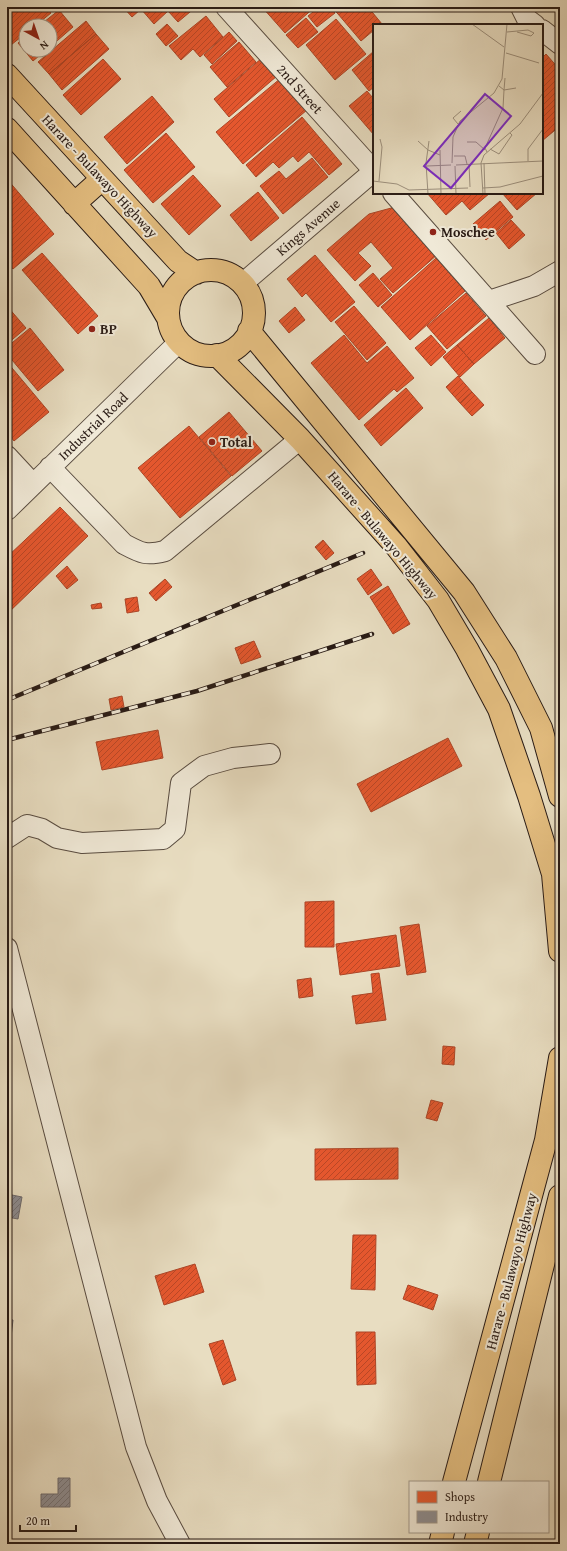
<svg xmlns="http://www.w3.org/2000/svg" width="567" height="1551" font-family="'Gentium Book Plus',serif">
<style>
.shops{fill:url(#shops-hatch);stroke:#ac4526}
.industry{fill:url(#industry-hatch);stroke:#6f6b6c}
.lines{fill:none;stroke-linecap:round;stroke-linejoin:round}
.minor-casing{stroke:#594c40;stroke-width:22}
.highway-casing{stroke:#291b15;stroke-width:24}
.minor{stroke:#f0e9d7;stroke-width:20}
.highway{stroke:#e4be80;stroke-width:22}
.rail-casing{stroke:#291b15;stroke-width:4.5}
.rail{stroke:#f0e9d7;stroke-width:3;stroke-dasharray:9;stroke-linecap:butt}
.poi-dot{fill:#8f2418;stroke:#f0e9d7;stroke-width:1.5}
.labels{text-anchor:middle;stroke-width:4;stroke-linejoin:round;paint-order:stroke}
.street-label{font-size:14px;fill:#291b15;stroke:#f0e9d7}
.poi-label{font-size:14px;font-weight:bold;fill:#291b15;stroke:#f0e9d7;text-anchor:start}
.inset-road{fill:none;stroke:#9c8f7c;stroke-width:1}
.view{fill:#7b2cbf;fill-opacity:0.15;stroke:#7b2cbf;stroke-width:2}
.inset-edge{fill:none;stroke:#291b15;stroke-width:2}
</style>
<defs>
<pattern id="shops-hatch" width="6" height="6" patternUnits="userSpaceOnUse"><rect width="6" height="6" fill="#e4572e"/><path d="M-1 1l2-2M0 6l6-6M5 7l2-2" fill="none" stroke="#b94726"/></pattern>
<pattern id="industry-hatch" width="6" height="6" patternUnits="userSpaceOnUse"><rect width="6" height="6" fill="#8d8d92"/><path d="M-1 1l2-2M0 6l6-6M5 7l2-2" fill="none" stroke="#737276"/></pattern>
</defs>
<rect width="100%" height="100%" fill="#e8ddc1"/>
<filter id="stains"><feTurbulence type="fractalNoise" baseFrequency=".005" numOctaves="4"/><feColorMatrix values="0 0 0 0 .2 0 0 0 0 .09 0 0 0 0 .02 0 0 0 .5 -.17"/></filter>
<radialGradient id="worn" r=".72"><stop offset=".6" stop-color="#630" stop-opacity="0"/><stop offset="1" stop-color="#630" stop-opacity=".3"/></radialGradient>
<!-- shops -->
<path class="shops" d="M7,7H46L51,13L35,26H26V33L11,45L7,41Z
M123,7H196L178,22L168,11L154,24L141,9L132,17Z
M262,7H315L285,33Z
M319,7H330L335,13L317,27L308,16Z
M332,7H368L382,24L380,25H374V30L361,41Z
M59,10L73,27L50,47V26H39Z
M206,16L223,37L200,57L193,49L181,60L169,46Z
M306,18L318,32L298,48L286,35Z
M336,19L366,54L335,80L306,45Z
M86,21L96,34L49,74L38,62Z
M167,24L178,36L166,46L156,34Z
M229,32L237,41L212,64L204,55Z
M96,34L109,49L62,90L49,74Z
M26,37V50H46L33,61L18,43Z
M239,42L256,62L227,87L210,67Z
M374,51V87L369,91L352,70Z
M546,54L560,70V126L542,141V58Z
M262,58L277,76L229,117L214,99Z
M103,59L121,79L81,115L63,95Z
M281,78L307,110L243,164L216,132Z
M367,91L373,98L374,97V135L349,106Z
M152,96L174,122L127,164L104,137Z
M302,117L342,164L329,175L309,152L298,162L293,156L279,168L273,162L256,177L246,165Z
M166,133L195,167L153,203L124,170Z
M312,158L328,177L283,214L260,186L279,171L286,179Z
M193,175L221,206L189,235L161,204Z
M7,179L54,234L13,269L7,262Z
M258,192L279,218L251,241L230,215Z
M427,193H490L470,210L462,201L446,215Z
M502,193H537L517,210Z
M500,201L513,217L486,240L473,224Z
M395,207L437,255L393,293L380,279L393,268L371,242L358,253L371,266L355,281L327,250L369,214Z
M511,220L525,235L509,249L496,233Z
M42,253L98,316L78,334L22,270Z
M315,255L355,302L331,322L306,293L302,297L287,279Z
M436,258L465,291L410,340L381,307Z
M373,273L392,295L378,307L359,285Z
M466,293L486,316L447,349L427,326Z
M7,306L26,328L7,344Z
M354,306L386,343L367,360L335,322Z
M295,307L305,320L289,333L279,321Z
M489,318L505,338L474,364L457,345Z
M30,328L64,370L38,391L7,354V347Z
M344,335L367,363L387,346L414,378L397,392L394,389L359,420L311,363Z
M431,335L446,352L431,366L415,348Z
M457,345L474,364L460,377L443,357Z
M7,362L49,412L14,441L7,432Z
M458,376L472,392L460,403L446,387Z
M406,388L423,408L381,446L364,425Z
M472,392L484,405L472,416L460,403Z
M229,412L262,451L232,476L199,437Z
M189,426L231,476L180,518L138,468Z
M60,507L88,536L7,614V557Z
M323,540L334,553L326,560L315,547Z
M67,566L78,580L67,589L56,576Z
M371,569L382,585L368,595L357,579Z
M165,579L172,587L156,601L149,593Z
M388,586L410,624L393,634L370,597Z
M137,597L139,611L127,613L125,599Z
M101,603L102,608L92,609L91,605Z
M254,641L261,657L241,664L235,648Z
M122,696L124,707L111,710L109,699Z
M158,730L163,758L102,770L96,742Z
M448,738L462,766L371,812L357,784Z
M334,901V947H305V902Z
M419,924L426,972L407,975L400,927Z
M396,935L400,966L340,975L336,944Z
M379,973L386,1020L356,1024L352,996L373,993L371,974Z
M311,978L313,996L299,998L297,980Z
M443,1046L455,1047L454,1065L442,1064Z
M431,1100L443,1103L437,1121L426,1118Z
M398,1148V1179L315,1180V1149Z
M353,1235H376L375,1290L351,1289Z
M195,1264L204,1292L164,1305L155,1276Z
M408,1285L438,1295L433,1310L403,1299Z
M356,1332H375L376,1384L357,1385Z
M223,1340L236,1380L223,1385L209,1344Z"/>
<!-- industry -->
<path class="industry" d="M7,1194L22,1197L18,1219L7,1217Z
M7,1319L13,1320L7,1372Z
M58,1478H70V1507H41V1494H58Z"/>
<g class="lines">
<defs>
<path id="minor" d="M226,7L374,171
M521,7L527,19L535,25
M542,30L560,44
M393,193L535,354
M242,284L374,171
M489,301L534,286L560,271
M7,456L33,484
M50,467L124,544C141,553 146,556 165,551L300,439
M7,484L19,498
M7,510L179,342
M7,838L27,825L42,829L57,838L82,843L163,839L175,829L181,783L204,766L233,758L270,754
M7,948L136,1447L157,1501L180,1544"/>
<path id="highway" d="M7,75L178,261L196,273
M7,129L149,286L168,318
M74,204L102,179
M168 313a43 43 0 1 1 86 0a43 43 0 1 1-86 0Z
M249,331L464,592L506,658L541,728L560,796
M217,355L300,439L396,546L438,600L467,649L499,709L529,796L553,874L560,951
M454,1482L546,1140L560,1058
M489,1482L560,1196
M440,1544L443,1532
M475,1544L478,1532"/>
</defs>
<!-- minor casing -->
<use href="#minor" class="minor-casing"/>
<!-- highway casing -->
<use href="#highway" class="highway-casing"/>
<!-- minor -->
<use href="#minor" class="minor"/>
<!-- highway -->
<use href="#highway" class="highway"/>
<defs>
<path id="rail" d="M7,700L363,553
M7,740L197,691L372,634"/>
</defs>
<!-- rail casing -->
<use href="#rail" class="rail-casing"/>
<!-- rail -->
<use href="#rail" class="rail"/>
</g>
<!-- markers -->
<g class="poi-dot">
<circle cx="433" cy="232" r="4"/>
<circle cx="92" cy="329" r="4"/>
<circle cx="212" cy="442" r="4"/>
</g>
<g class="labels">
<!-- street labels -->
<g class="street-label">
<text transform="translate(300 89) rotate(48)" y="5">2nd Street</text>
<text transform="translate(100 176) rotate(47)" y="5">Harare - Bulawayo Highway</text>
<text transform="translate(308 227) rotate(-41)" y="5">Kings Avenue</text>
<text transform="translate(93 426) rotate(-44)" y="5">Industrial Road</text>
<text transform="translate(383 535) rotate(50)" y="5">Harare - Bulawayo Highway</text>
<text transform="translate(511 1271) rotate(-75)" y="5">Harare - Bulawayo Highway</text>
</g>
<!-- poi labels -->
<g class="poi-label">
<text x="441" y="237">Moschee</text>
<text x="100" y="334">BP</text>
<text x="220" y="447">Total</text>
</g>
</g>
<!-- overview -->
<g transform="translate(373 24)">
<rect width="170" height="170" fill="#e8ddc1"/>
<path class="inset-road" d="M99,0L131,23M134,8L155,6L161,9L158,12L144,8M133,29L166,39M132,54L131,66L143,64M85,100L80,94L88,87M45,117L55,126L67,131M94,118H103L112,126M117,125L126,130L139,111L137,109M67,126L68,170M114,128L112,124L130,84L131,66L126,62M81,132H92L94,140M155,137V125L170,105M79,139L80,113L87,97L121,69L129,55L134,0M111,139L112,170M96,140L97,163M83,141L170,137M54,142L78,141M82,142L83,170M0,157L24,160L36,166L95,164M6,157L9,123L7,115M110,164L127,163L170,152M55,170L53,139L56,117M110,170L108,139L111,131L147,100L170,69"/>
<path class="view" d="M112,70L138,92L78,164L51,142Z"/>
<rect width="170" height="170" class="inset-edge"/>
</g>
<!-- margin -->
<rect width="567" height="1551" fill="none" stroke="#e8ddc1" stroke-width="24"/>
<rect x="8" y="8" width="551" height="1535" fill="none" stroke="#291b15" stroke-width="2"/>
<rect x="12" y="12" width="543" height="1527" fill="none" stroke="#291b15"/>
<!-- legend -->
<rect x="409" y="1481" width="140" height="52" fill="#f0e9d7" stroke="#a09789"/>
<rect x="417" y="1491" width="20" height="12" fill="#e4572e" stroke="#a09789"/>
<text x="445" y="1501" font-size="12" fill="#291b15">Shops</text>
<rect x="417" y="1511" width="20" height="12" fill="#8d8d92" stroke="#a09789"/>
<text x="445" y="1521" font-size="12" fill="#291b15">Industry</text>
<!-- north arrow -->
<g transform="translate(38 38) rotate(140)"><circle r="19" fill="#f0e9d7" stroke="#a09789"/>
<path d="M0-3L7 15L0 10L-7 15Z" fill="#8f2418"/>
<text y="-6" font-size="11" font-weight="bold" text-anchor="middle" fill="#291b15">N</text>
</g>
<!-- scale -->
<path d="M20 1525v6h56v-6" fill="none" stroke="#291b15" stroke-width="2"/>
<text x="26" y="1525" font-size="12" fill="#291b15" stroke="#f0e9d7" stroke-width="3" paint-order="stroke">20 m</text>
<rect width="100%" height="100%" filter="url(#stains)"/>
<rect width="100%" height="100%" fill="url(#worn)"/>
</svg>
